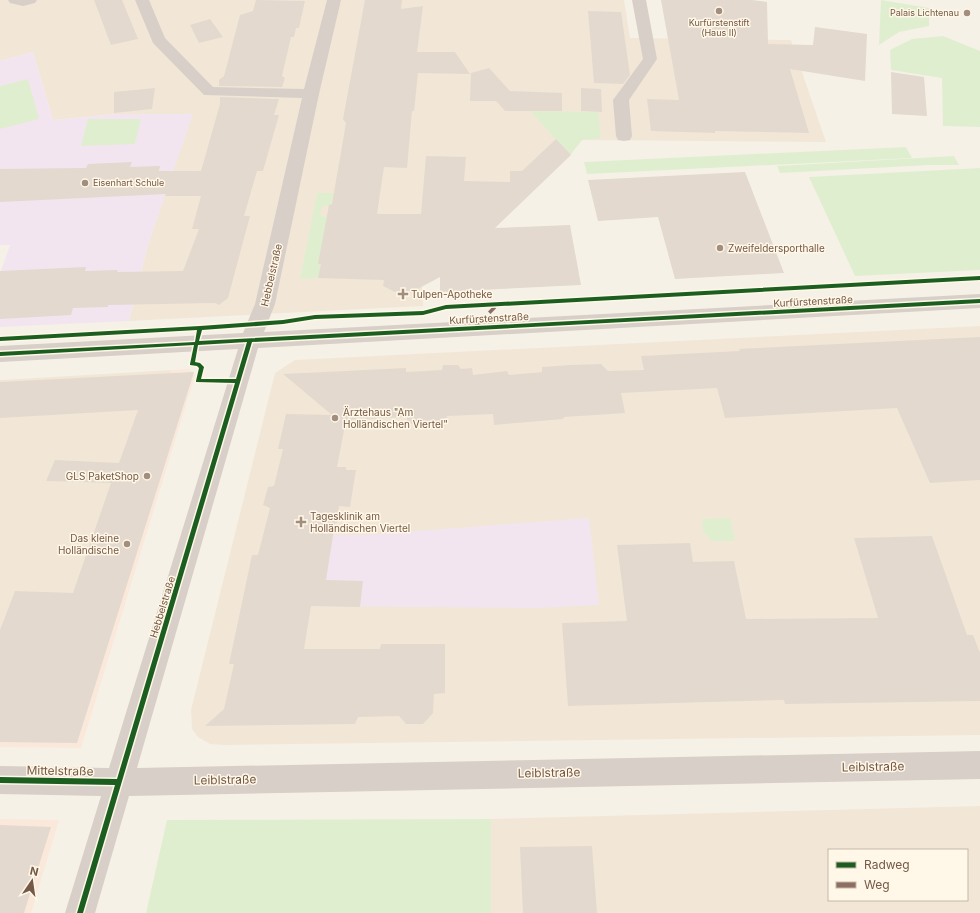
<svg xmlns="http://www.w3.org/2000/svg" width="980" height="913" font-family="Inter,sans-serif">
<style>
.residential{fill:#f2e7d6;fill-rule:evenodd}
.commercial{fill:#fae8db}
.education{fill:#f3e5f0}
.green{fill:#e0eed0}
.building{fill:#e3d9ce}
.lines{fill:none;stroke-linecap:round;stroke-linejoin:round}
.minor{fill:#d8cfc8;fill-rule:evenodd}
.quiet{stroke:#8d6e63;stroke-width:3.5;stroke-dasharray:8 3.5;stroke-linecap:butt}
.cycleway-casing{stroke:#fff7e7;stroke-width:3}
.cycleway{fill:#1b5e20;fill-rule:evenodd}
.poi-dot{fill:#a28e7e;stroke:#fff7e7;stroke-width:1.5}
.labels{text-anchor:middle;stroke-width:3;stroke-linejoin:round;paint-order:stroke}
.far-poi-label{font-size:9px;fill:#755946;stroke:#fff7e7;text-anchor:end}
.poi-label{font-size:10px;fill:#755946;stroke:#fff7e7;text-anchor:start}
.street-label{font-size:10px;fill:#755946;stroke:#fff7e7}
.near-street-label{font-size:12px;fill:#755946;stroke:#fff7e7}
</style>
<rect width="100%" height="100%" fill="#f6f1e6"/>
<!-- residential -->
<path class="residential" d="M0,0H624L630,38L791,40L826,142L582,140L570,155L422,284L423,306L129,321L148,245L192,114H117L53,120L33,52L0,61Z
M980,326V735L225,745L210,744L198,737L192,729L191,710L275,373L295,360Z
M172,370L67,714L0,713V380Z
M980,806V913H491V819ZM829,850H967V900H829Z"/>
<!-- commercial -->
<path class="commercial" d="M189,369L195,375L81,748L0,747V713L67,714L172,370Z
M0,819L59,820L31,913H3L0,856Z"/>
<!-- education -->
<path class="education" d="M33,52L53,120L117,114H193L148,245L129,321L0,327V273L10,245H0V61Z
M589,518L599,605L535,608L311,606L266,534L364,535Z"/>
<!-- green -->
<path class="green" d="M881,0L929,8V26L899,32L879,45Z
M943,36L980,51V127L943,126L942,78L891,70L890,50L912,39Z
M28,79L39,119L0,129V86Z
M530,111L598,112L601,138L582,140L570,155Z
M88,119H141L135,144L81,146Z
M906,147L912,158L587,174L584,162Z
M954,156L959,165H929L780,173L777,166Z
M980,168V270L855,276L809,177Z
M317,193H334L331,205L322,207L320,215L330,218L318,264H321L318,278L300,279Z
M730,518L735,541H712L703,531L702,519Z
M491,819V913H146L167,820Z"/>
<!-- building -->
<path class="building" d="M94,0H122L138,39L111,45Z
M256,0L305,1L299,28H296L294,37H291L282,76L285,78L282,87L219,86V80L224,76L240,15L253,11Z
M365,0H402L401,9L423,6L417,52H455L470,74L418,73L414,111H412L407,168L384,167L377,214H421L426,156L466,157L464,181L510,182V171H522L556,139L571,155L495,228L570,225L581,285L440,292V277L410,293L399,294L383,286L384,280L318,278L321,264H318L329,205L332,204L346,123L343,119Z
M661,0H752L767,2L768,44L813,45L815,27L867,34L865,81L790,69L809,133L715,131V133L651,131L647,99L679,100Z
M588,11L621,12L630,75L623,84L594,83Z
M210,19L223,37L199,43L190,25Z
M489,68L510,91L562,93V111H505L496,101H470L471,73Z
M891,72L924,77L927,116L892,114Z
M155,88L152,109L114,113V92Z
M581,88L601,89L602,112L581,111Z
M220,97L279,99L274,115H279L263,171H257L244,216H250L228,298L219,305L215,303L108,305V307L73,308L71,315L0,319V271L86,267L85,271L118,270L117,272L183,271L199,229H192L201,196H165L166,194L0,202V169L86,168L88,164L132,162L130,167L160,166L159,171H201L220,104Z
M745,172L784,273L675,279L658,217L598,221L588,180Z
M980,337V480L930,483L897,408L725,418L717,388L621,393L625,413L564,417L563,419L494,425L493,414L447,416V422L407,424V417L346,420L337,467H346V470H356L350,507L339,506L337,523H335L326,580L363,581L360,607L311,606L304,649H380L381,644H445V693L434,694L433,713L423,724H406L399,716L358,717L355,724L205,726L224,709L234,664H229L252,555H258L270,508L263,505L268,487L274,486L283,449H278L286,414L332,415L283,374L406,368V372L442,370L443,365H458L461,369L472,368L473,375L507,371L509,375L542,372V367L571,365L601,364L608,371L644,370L641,356L740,351L739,349Z
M194,372L77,743L0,742V630L15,591L73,593L111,483L46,481L55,460L119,463L138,410L0,418V382Z
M932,536L967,635H973L980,653V701L785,704L784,700L568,706L562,623L627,621L617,545L690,543L693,562L734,561L746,619L878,618L854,538Z
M0,825L51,827L24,913H0Z
M592,846L597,913H523L520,847Z"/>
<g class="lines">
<!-- minor -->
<path class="minor" d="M8,0H37L35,3L23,6L10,3Z
M135,0H149L165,38L213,87L304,89L327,0H341L319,94L275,304L264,332L980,294V308L258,348L137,768L980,751V779L129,796L95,913H65L101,796L0,794V766L109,768L238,349L0,362V346L243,333L255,304L302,98L204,95L153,43Z
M632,0H646L657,59L629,100L632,136L630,140L624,141L618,140L616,136L613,100L643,59Z"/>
<!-- quiet -->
<path class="quiet" d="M473,329L497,305"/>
<defs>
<path id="cycleway" d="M980,276V280L446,309L423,315L315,319L283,324L202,330L199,341L980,299V303L252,342L83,913H77L115,785L0,783V777L117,779L235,383L196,382V381L199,368L197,366L190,365V364L194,345L0,356V352L195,342L197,330L0,341V337L200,326L283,320L315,315L423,311L446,305ZM247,342L236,379H201L204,367L200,363L195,362L198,345Z"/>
</defs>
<!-- cycleway casing -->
<use href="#cycleway" class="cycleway-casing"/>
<!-- cycleway -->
<use href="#cycleway" class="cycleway"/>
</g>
<!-- markers -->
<g class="poi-dot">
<circle cx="719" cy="11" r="4"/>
<circle cx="967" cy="13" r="4"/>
<circle cx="85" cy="183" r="4"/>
<circle cx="720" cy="248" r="4"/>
<path d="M401 288h4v4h4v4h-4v4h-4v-4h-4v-4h4z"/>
<circle cx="335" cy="418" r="4"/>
<circle cx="147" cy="476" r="4"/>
<path d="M299 516h4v4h4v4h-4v4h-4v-4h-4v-4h4z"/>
<circle cx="127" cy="544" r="4"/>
</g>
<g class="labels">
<!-- far-poi labels -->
<g class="far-poi-label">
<text x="959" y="16">Palais Lichtenau</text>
<text x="719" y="26" text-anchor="middle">Kurfürstenstift<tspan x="719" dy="10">(Haus II)</tspan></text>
<text x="93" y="186" text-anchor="start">Eisenhart Schule</text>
</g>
<!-- poi labels -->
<g class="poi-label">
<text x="728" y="252">Zweifeldersporthalle</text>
<text x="411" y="298">Tulpen-Apotheke</text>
<text x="343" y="416">Ärztehaus "Am<tspan x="343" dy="12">Holländischen Viertel"</tspan></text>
<text x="139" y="480" text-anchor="end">GLS PaketShop</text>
<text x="310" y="520">Tagesklinik am<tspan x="310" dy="12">Holländischen Viertel</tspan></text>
<text x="119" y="542" text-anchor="end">Das kleine<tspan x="119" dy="12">Holländische</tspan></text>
</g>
<!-- street labels -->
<g class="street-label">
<text transform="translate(271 275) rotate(-77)" y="4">Hebbelstraße</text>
<text transform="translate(813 301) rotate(-3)" y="4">Kurfürstenstraße</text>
<text transform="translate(489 318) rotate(-3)" y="4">Kurfürstenstraße</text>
<text transform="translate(162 607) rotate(-73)" y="4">Hebbelstraße</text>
</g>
<!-- near-street labels -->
<g class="near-street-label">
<text transform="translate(873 767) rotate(-1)" y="4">Leiblstraße</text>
<text transform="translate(60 771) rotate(1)" y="4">Mittelstraße</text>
<text transform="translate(549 773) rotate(-1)" y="4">Leiblstraße</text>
<text transform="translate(225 780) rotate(-1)" y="4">Leiblstraße</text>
</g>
</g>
<!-- legend -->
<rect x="828" y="849" width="140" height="52" fill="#fff7e7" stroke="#c8b8a7"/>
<rect x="836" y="862" width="20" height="6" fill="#1b5e20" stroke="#c8b8a7"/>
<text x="864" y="869" font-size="12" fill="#755946">Radweg</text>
<rect x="836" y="882" width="20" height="6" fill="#8d6e63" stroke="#c8b8a7"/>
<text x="864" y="889" font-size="12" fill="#755946">Weg</text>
<!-- north arrow -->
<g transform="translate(32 881) rotate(13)" stroke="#fff7e7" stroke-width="3" paint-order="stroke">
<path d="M0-3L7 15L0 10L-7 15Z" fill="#755946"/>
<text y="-6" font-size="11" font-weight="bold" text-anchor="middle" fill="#755946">N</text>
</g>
</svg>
